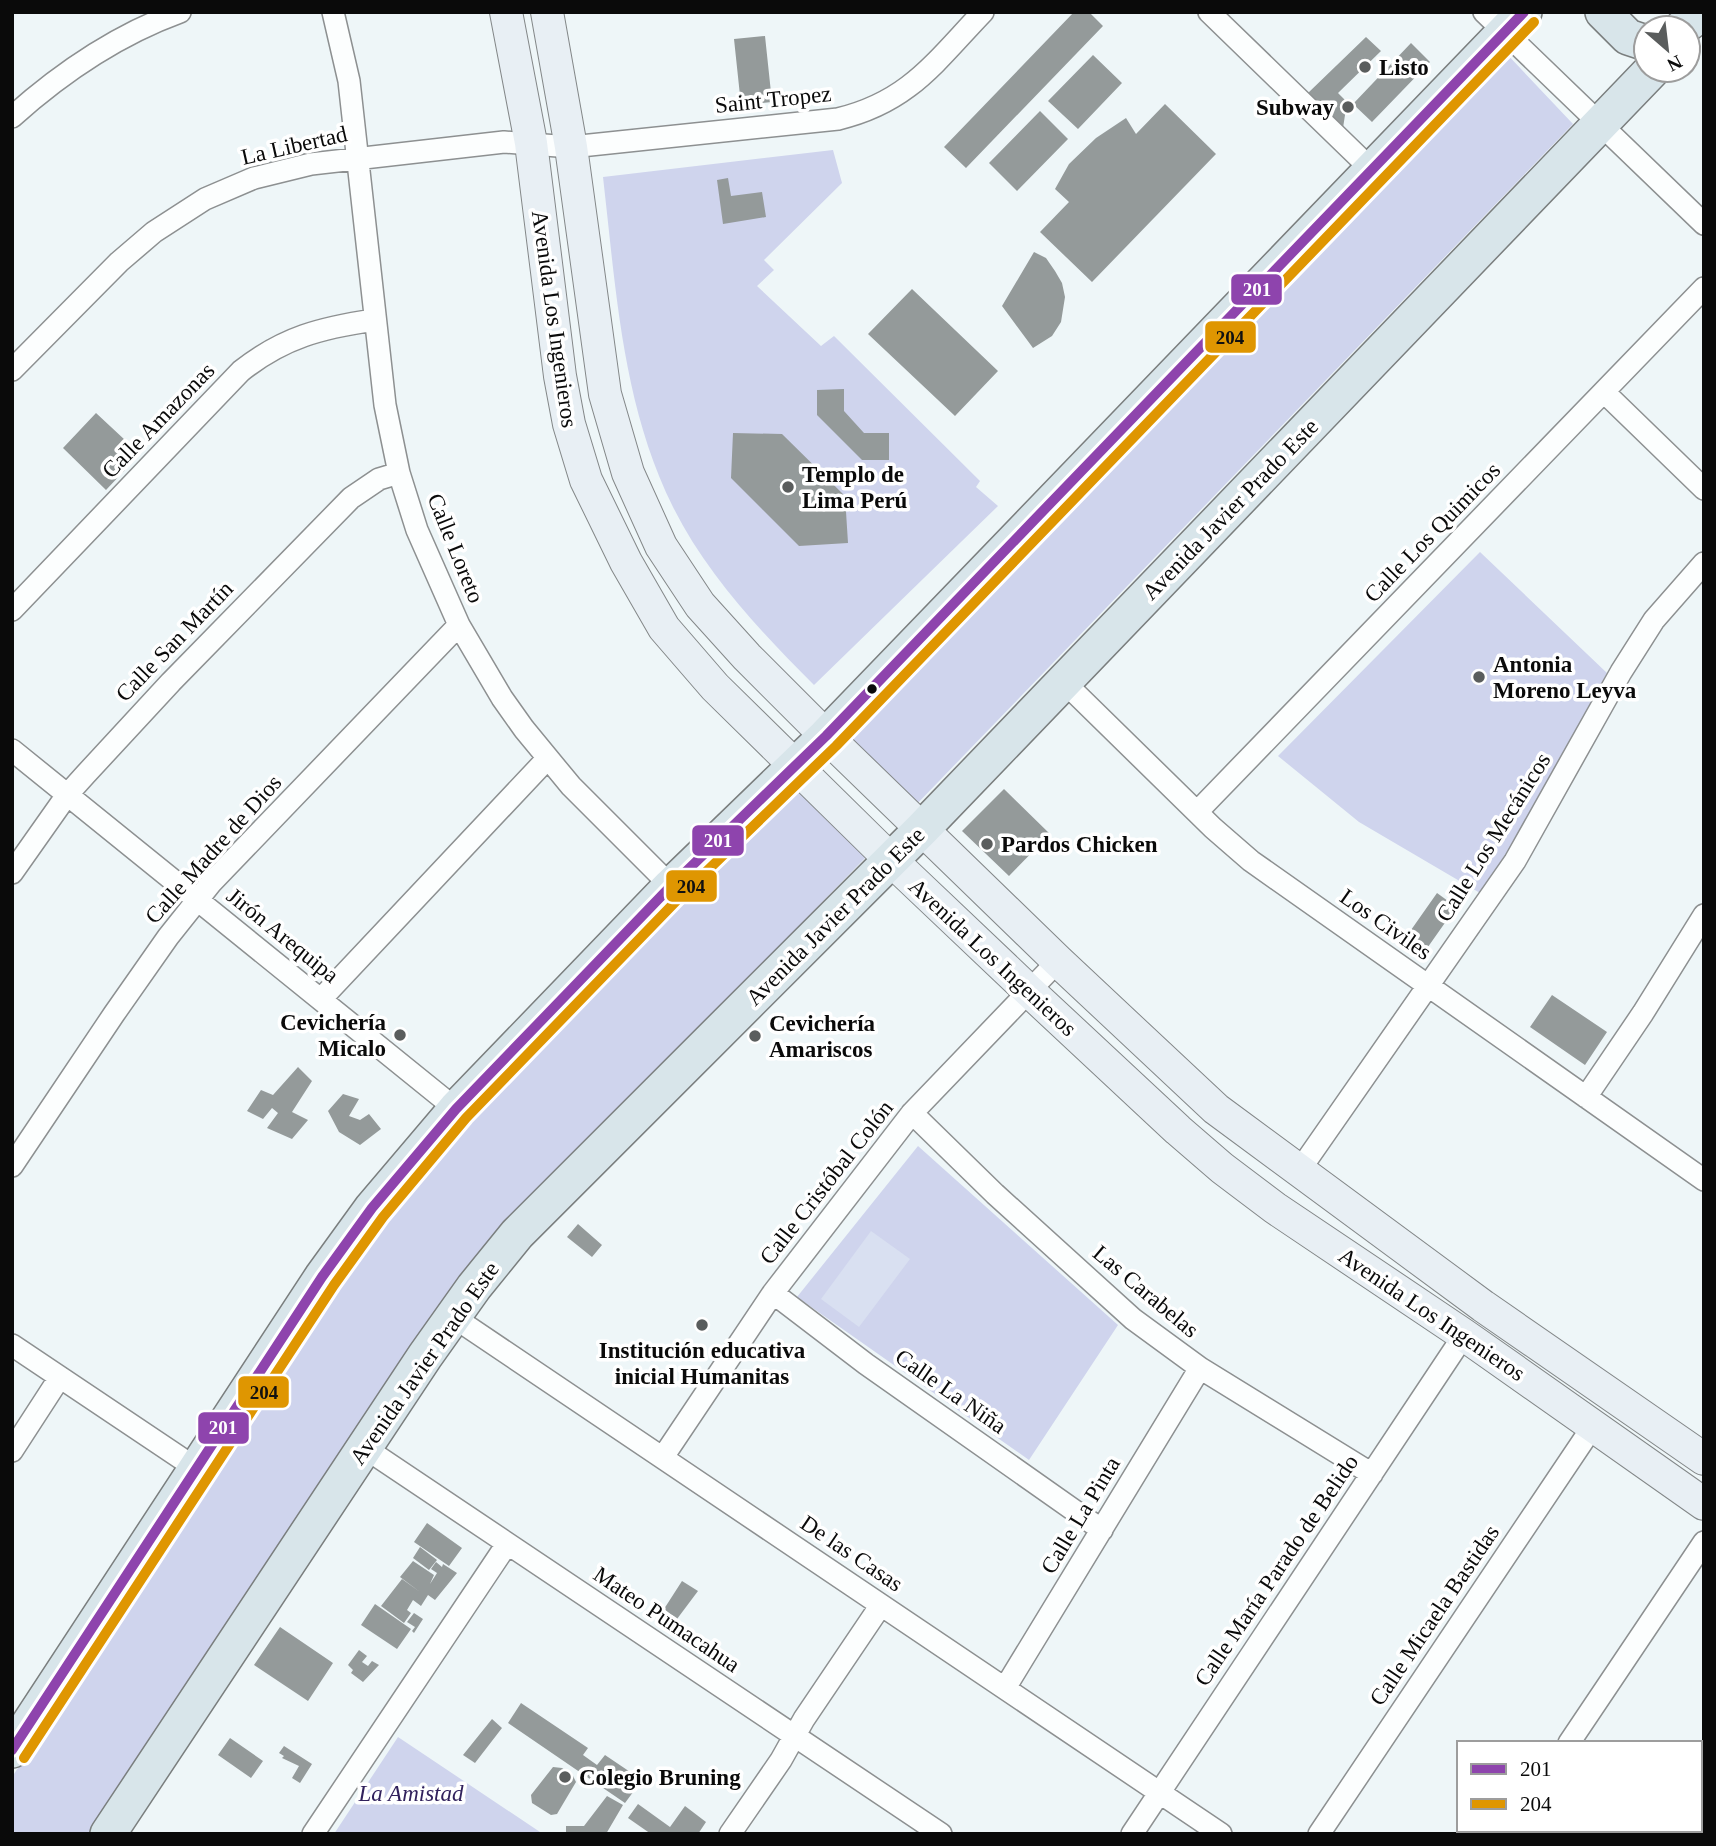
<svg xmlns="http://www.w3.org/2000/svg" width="1716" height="1846" font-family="'Times New Roman',serif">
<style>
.green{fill:#cfd4ed}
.pitch{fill:#d9e0f1}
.building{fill:#949a9a}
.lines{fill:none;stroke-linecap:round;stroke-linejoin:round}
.street-casing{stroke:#8d9091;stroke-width:24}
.secondary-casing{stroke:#838788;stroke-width:34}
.primary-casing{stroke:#7a7e7e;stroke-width:38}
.street{stroke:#fcfefe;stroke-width:21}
.secondary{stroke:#e8eff4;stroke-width:32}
.primary{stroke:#d8e5ea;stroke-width:35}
.bus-1-casing{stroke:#fff;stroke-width:16}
.bus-2-casing{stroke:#fff;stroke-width:16}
.bus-1{stroke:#8e44ad;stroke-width:10}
.bus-2{stroke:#df9601;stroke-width:10}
.poi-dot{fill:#5a5d5d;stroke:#fff;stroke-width:2.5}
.bus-dot{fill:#0a0a0a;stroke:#fff;stroke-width:2.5}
.labels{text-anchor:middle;stroke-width:7;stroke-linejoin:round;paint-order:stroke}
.poi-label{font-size:23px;font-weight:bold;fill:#0a0a0a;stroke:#fff;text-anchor:start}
.street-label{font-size:23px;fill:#0a0a0a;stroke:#fff}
.park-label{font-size:23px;font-style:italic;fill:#31215c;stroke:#fff}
.line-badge{stroke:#fff;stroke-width:2.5}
.badge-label{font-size:19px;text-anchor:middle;font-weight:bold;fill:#fff}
.pale-badge-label{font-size:19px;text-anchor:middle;font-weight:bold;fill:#111}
</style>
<rect width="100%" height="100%" fill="#eef6f8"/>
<!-- green -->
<path class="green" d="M1504,51L1573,124L914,807L844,738Z
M833,150L842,183L764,260L774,270L757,286L821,346L834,336L980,481L976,487L998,506L814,685C761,632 707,575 673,507C622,404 616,289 603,177Z
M1480,552L1607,673L1529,820L1480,893L1359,822L1278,756Z
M793,785L866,857L568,1163L92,1834H12V1777L332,1292L391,1209L454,1131Z
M918,1146L1118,1325L1029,1460L797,1297Z
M398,1737L543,1834H334Z"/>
<!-- pitch -->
<path class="pitch" d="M871,1231L910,1259L859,1327L821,1299Z"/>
<!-- building -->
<path class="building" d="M1074,12H1089L1103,26L966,168L944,147Z
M765,36L772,102L741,105L734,39Z
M1366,37L1381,51L1338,93L1347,102L1343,128L1308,93Z
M1411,43L1430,62L1372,122L1353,104Z
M1093,55L1122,83L1078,129L1048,101Z
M1165,104L1216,154L1092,282L1040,232L1069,202L1055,189L1069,164L1096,138L1126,118L1136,134Z
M1040,111L1068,139L1017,191L989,163Z
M728,178L731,196L762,192L766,217L723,224L717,180Z
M1034,252L1046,258L1055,271L1062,283L1065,297L1061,322L1052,336L1033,348L1002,306Z
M912,289L998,371L955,416L868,334Z
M844,389V411L864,433H889V460H862L817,415V390Z
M96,413L140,454L106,490L63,448Z
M733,433L782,434L845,496L848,543L799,546L731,478Z
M1004,789L1050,834L1009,876L962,831Z
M1437,893L1448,901L1453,894L1461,900L1423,954L1404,940Z
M1552,995L1607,1032L1585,1065L1530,1027Z
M298,1067L312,1081L292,1112L308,1120L292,1139L267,1128L278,1113L272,1108L263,1119L247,1111L261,1090L273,1095Z
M343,1094L359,1099L349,1116L360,1120L369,1114L381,1129L360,1145L339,1132L328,1111Z
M578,1224L602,1245L592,1257L567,1237Z
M427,1523L462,1548L449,1566L414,1542Z
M420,1547L437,1560L429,1570L413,1558Z
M413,1561L434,1575L430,1584L437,1573L431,1569L436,1562L442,1567L443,1564L457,1573L435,1600L428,1595L421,1606L413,1600L407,1610L411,1613L404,1623L381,1606L402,1579L420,1592L400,1577Z
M682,1581L698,1591L677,1619L664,1609Z
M375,1604L411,1629L397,1649L361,1625Z
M414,1613L423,1619L414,1633L412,1631L415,1627L407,1622Z
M280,1627L333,1663L308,1701L254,1665Z
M359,1650L367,1656L362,1662L368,1666L372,1661L379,1665L363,1682L351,1673L353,1670L348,1665Z
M521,1703L588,1748L583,1755L597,1765L605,1755L642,1780L625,1803L508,1723Z
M492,1719L502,1728L475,1763L463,1755Z
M230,1738L263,1761L251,1778L218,1755Z
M284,1746L312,1764L300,1783L292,1778L299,1766L282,1758L284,1756L279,1753Z
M553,1767L562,1768L573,1776L576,1782L557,1814L551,1815L532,1803L531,1795Z
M607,1796L623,1805L606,1834H566V1826H584Z
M638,1804L670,1827L685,1806L706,1822L698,1834H651L628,1818Z"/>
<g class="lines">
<defs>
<path id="street" d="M333,12L349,81L385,405L399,473L417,530L459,625L502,698L524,729L571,786L671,886
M1209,12L1372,170
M1484,12L1704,224
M12,117C61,73 117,35 180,12
M12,370L119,262L154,232L205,199L254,178L311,164L504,142L571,147L838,119C909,102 935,62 983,12
M1604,392L1704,489
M12,610L241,371C284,337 321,328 374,320
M1064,682L1213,828L1251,861L1704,1180
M12,750L456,1109
M1197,812L1704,288
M12,873L67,795L85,775L171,682L351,498L379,479L399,473
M321,999L547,759
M1586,1097L1643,1013L1704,915
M912,1113L995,1194L1133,1319L1200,1368L1372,1474
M12,1166L114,1014L168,937L211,883L459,625
M1299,1171L1515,861L1621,672L1654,620L1704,563
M773,1293L866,1364L1102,1530
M452,1316L1221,1834
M12,1345L197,1469
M365,1448L941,1834
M12,1451L60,1377
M663,1457L773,1293L912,1113L1058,961
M1005,1688L1200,1368
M1569,1743L1704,1542
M313,1834L507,1544
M730,1834L781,1760L804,1719L881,1605
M1132,1834L1464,1335
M1319,1834L1593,1426
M1507,1834L1510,1830"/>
<path id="secondary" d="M506,12L531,143L560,376L569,424L586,480L626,562L664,628L715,687L891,860L1029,991L1178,1130L1222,1168L1275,1208L1464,1335L1704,1504
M547,12L571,147L605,394L628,473L661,546L700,605L747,657L826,736L1058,961L1216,1109L1483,1306L1704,1459"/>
<path id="primary" d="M1603,12L1628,37L1646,43
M1682,28L1703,12
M12,1750L322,1277L372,1208L456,1109L671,886L826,736L1524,12
M108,1834L425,1356L474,1287L517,1234L922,829L1652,70"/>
</defs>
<!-- street casing -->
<use href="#street" class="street-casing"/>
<!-- secondary casing -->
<use href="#secondary" class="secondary-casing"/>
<!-- primary casing -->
<use href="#primary" class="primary-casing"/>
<!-- street -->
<use href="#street" class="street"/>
<!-- secondary -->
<use href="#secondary" class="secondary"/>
<!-- primary -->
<use href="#primary" class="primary"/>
<defs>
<path id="bus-1" d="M12,1750L322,1277L372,1208L456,1109L671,886L826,736L1524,12"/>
<path id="bus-2" d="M24,1758L334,1285L383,1217L466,1118L681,896L836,746L1534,22"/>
</defs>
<!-- bus-1 casing -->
<use href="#bus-1" class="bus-1-casing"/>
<!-- bus-2 casing -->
<use href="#bus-2" class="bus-2-casing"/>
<!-- bus-1 -->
<use href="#bus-1" class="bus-1"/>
<!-- bus-2 -->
<use href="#bus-2" class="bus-2"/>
</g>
<!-- markers -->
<g class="poi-dot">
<circle cx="1365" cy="67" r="7"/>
<circle cx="1348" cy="107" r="7"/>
<circle cx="788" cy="487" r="7"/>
<circle cx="1479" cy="677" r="7"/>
<circle cx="987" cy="844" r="7"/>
<circle cx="400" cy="1035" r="7"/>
<circle cx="755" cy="1036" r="7"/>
<circle cx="702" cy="1325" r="7"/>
<circle cx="565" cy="1777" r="7"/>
</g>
<circle class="bus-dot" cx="872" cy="689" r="6"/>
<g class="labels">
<!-- poi labels -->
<g class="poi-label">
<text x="1379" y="75">Listo</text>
<text x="1334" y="115" text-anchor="end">Subway</text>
<text x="802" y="482">Templo de<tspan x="802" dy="26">Lima Perú</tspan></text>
<text x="1493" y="672">Antonia<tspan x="1493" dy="26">Moreno Leyva</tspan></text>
<text x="1001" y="852">Pardos Chicken</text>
<text x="386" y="1030" text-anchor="end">Cevichería<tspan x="386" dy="26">Micalo</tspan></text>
<text x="769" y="1031">Cevichería<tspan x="769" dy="26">Amariscos</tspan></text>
<text x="702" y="1358" text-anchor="middle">Institución educativa<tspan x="702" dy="26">inicial Humanitas</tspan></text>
<text x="579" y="1785">Colegio Bruning</text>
</g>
<!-- street labels -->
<g class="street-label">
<text transform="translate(773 99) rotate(-6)" y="8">Saint Tropez</text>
<text transform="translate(294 145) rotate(-13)" y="8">La Libertad</text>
<text transform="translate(555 319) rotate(82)" y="8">Avenida Los Ingenieros</text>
<text transform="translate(158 420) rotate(-46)" y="8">Calle Amazonas</text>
<text transform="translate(1230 509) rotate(-46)" y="8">Avenida Javier Prado Este</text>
<text transform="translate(1432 532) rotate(-46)" y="8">Calle Los Quimicos</text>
<text transform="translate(456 548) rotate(68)" y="8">Calle Loreto</text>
<text transform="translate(174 641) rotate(-46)" y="8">Calle San Martín</text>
<text transform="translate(1493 837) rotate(-58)" y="8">Calle Los Mecánicos</text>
<text transform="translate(213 849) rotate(-48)" y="8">Calle Madre de Dios</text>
<text transform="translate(835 916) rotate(-45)" y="8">Avenida Javier Prado Este</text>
<text transform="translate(1386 924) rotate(35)" y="8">Los Civiles</text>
<text transform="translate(283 935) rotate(39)" y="8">Jirón Arequipa</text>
<text transform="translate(993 957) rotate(43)" y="8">Avenida Los Ingenieros</text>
<text transform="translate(826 1182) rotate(-52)" y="8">Calle Cristóbal Colón</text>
<text transform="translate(1146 1291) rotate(40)" y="8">Las Carabelas</text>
<text transform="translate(1432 1314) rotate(34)" y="8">Avenida Los Ingenieros</text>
<text transform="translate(424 1363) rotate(-55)" y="8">Avenida Javier Prado Este</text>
<text transform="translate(951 1391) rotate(35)" y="8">Calle La Niña</text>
<text transform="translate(1080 1515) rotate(-59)" y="8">Calle La Pinta</text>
<text transform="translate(852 1553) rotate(34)" y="8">De las Casas</text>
<text transform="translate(1276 1570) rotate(-56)" y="8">Calle María Parado de Belido</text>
<text transform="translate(1434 1615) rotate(-56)" y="8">Calle Micaela Bastidas</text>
<text transform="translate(667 1619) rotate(34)" y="8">Mateo Pumacahua</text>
</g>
<!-- park labels -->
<g class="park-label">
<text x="411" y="1801">La Amistad</text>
</g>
</g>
<g class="line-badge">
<rect x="1230" y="273" width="53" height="33" rx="7" fill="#8e44ad"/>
<rect x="1204" y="320" width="53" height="34" rx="7" fill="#df9601"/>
<rect x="691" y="824" width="54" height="33" rx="7" fill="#8e44ad"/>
<rect x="665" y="869" width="53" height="34" rx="7" fill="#df9601"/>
<rect x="237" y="1375" width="53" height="34" rx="7" fill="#df9601"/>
<rect x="197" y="1411" width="53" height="34" rx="7" fill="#8e44ad"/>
</g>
<g class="badge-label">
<text x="1257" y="296">201</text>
<text x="718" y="847">201</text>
<text x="223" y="1434">201</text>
</g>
<g class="pale-badge-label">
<text x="1230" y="344">204</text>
<text x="691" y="893">204</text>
<text x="264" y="1399">204</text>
</g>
<!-- border -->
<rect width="1716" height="1846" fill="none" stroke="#0a0a0a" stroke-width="28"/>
<!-- legend -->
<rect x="1457" y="1741" width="245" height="91" fill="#ffffff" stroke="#9d9d9d" stroke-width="2"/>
<rect x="1471" y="1764" width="35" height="10" fill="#8e44ad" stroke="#9d9d9d" stroke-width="2"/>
<text x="1520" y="1776" font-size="21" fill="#0a0a0a">201</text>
<rect x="1471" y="1799" width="35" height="10" fill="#df9601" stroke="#9d9d9d" stroke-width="2"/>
<text x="1520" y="1811" font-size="21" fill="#0a0a0a">204</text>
<!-- north arrow -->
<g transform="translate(1667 49) rotate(152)"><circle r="33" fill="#ffffff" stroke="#9d9d9d" stroke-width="2"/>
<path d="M0-5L12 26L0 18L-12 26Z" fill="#5a5d5d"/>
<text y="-10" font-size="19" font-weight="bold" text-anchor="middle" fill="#0a0a0a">N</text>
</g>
</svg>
